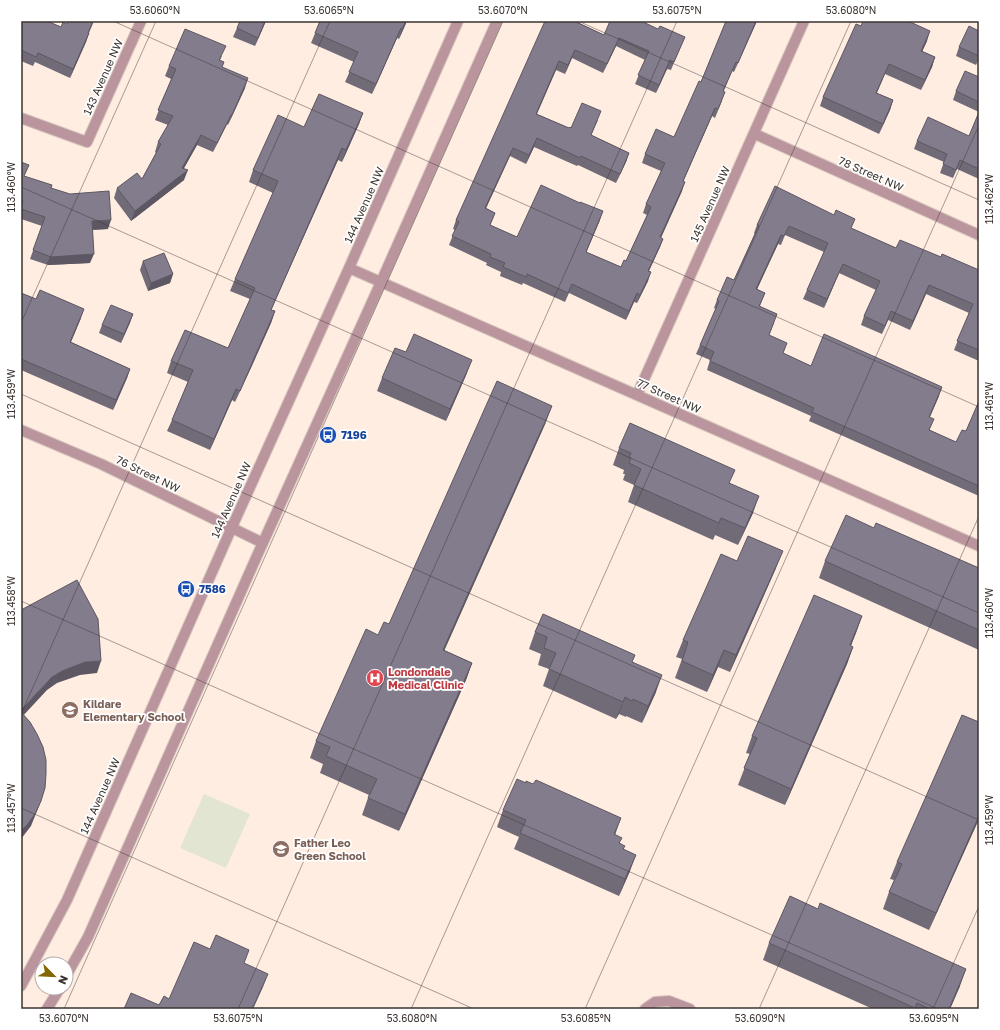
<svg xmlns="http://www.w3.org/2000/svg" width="1000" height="1030" font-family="'Golos Text',sans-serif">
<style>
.green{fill:#e2e5d1}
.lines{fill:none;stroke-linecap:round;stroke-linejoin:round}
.minor-casing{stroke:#d8c8be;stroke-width:12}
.minor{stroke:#ba959d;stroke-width:10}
.wall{fill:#716b78}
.shaded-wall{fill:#5c5762}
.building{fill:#837c8c;stroke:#5c5762}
.ticks{fill:none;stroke:#3b3430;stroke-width:1;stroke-opacity:0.45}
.labels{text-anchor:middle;stroke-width:3.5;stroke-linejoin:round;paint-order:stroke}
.street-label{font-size:11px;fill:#3b3430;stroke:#fff}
.transit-label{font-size:11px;font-weight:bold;fill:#164399;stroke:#fff;text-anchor:start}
.health-label{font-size:11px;font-weight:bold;fill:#be3a42;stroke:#fff;text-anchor:start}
.education-label{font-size:11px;font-weight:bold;fill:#785e54;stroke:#fff;text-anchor:start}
.neatline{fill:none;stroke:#3b3430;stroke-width:1.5}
.ticks-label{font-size:10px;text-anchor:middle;fill:#3b3430}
</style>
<rect width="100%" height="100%" fill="#ffede2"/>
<!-- green -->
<path class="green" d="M204,794L250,814L226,868L180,848Z"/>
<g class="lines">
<defs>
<path id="minor" d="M21,118L87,142L141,21
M755,134L979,235
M349,268L979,546
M637,395L804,21
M21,430L101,464L263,543
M66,976L88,937L256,558L381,282L497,21
M21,986L67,900L232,527L349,268L458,21
M47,1009L60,988
M645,1009L655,1002L669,1001L690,1009"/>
</defs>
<!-- minor casing -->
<use href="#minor" class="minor-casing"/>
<!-- minor -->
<use href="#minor" class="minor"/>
</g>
<!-- wall -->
<path class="wall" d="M21,21L61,27L67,24L89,33L86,42L70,78L35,62L33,66L21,61Z
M266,21L255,46L233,37L237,28Z
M320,21H407L399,39L397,38L372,94L345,82L354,62L311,43Z
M575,21L604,35L681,45L671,70L667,69L656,93L635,84L645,60L616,46L603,73L572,58L565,74L556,70L537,114L569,128L598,120L591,135L629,153L626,162L616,183L578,165L577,166L534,147L526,164L510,156L486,208L495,213L490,225L517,237L600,220L586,252L621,267L626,261L647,215L643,213L646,204L661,171L642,163L645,154L674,137L701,82L726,21H757L734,72L732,71L723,91L722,101L715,118L712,116L683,181L682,191L661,238L663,239L660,247L649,271L648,281L637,303L634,302L626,320L569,293L565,302L523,283L522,285L500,276L501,272L486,265L487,263L449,245L455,230L453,229L456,220Z
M861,26L927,41L922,51L935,57L932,67L921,90L885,74L877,93L893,100L890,110L879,134L820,106L823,97Z
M979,31V59L976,65L956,56L959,47Z
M222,56L220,60L224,62L222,67L245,88L228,125L227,124L213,152L197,145L184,168V180L131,221L114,198L117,188L142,179L156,153L155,152L158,142L168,125L155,120L171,79L165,76L169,66Z
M979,77V179L957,169L953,178L940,173L944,162L914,149L917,141L969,136L979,112L953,100L956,91Z
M363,113L359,124L342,162L338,160L271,310L275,311L271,323L252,366L235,402L232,400L210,450L167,431L172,420L188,382L167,373L171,361L228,348L250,299L230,291L235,279L273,193L249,182L253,170L304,127Z
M21,162L24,176L51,188L108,229L92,230L90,263L48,265L30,259L42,226L21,219Z
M757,225L852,229L896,248L941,257L979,270V361L954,350L969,313L926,294L910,330L888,320L882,334L861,325L864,316L876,290L839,273L824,308L803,299L807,290L824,252L785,235L781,245L778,244L757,289L765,293L760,306L774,323L769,335L783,353L811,366L939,396L930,417V430L956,442L966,431L979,401V496L809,421L811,416L707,370L710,360L696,354L716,309L714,308L717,300L734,280L755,234L754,233Z
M143,261L173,274L170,283L148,291L140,270Z
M21,293L81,318L71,342L130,369L127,378L113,410L21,370Z
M133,314L121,343L99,333L102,325Z
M406,352L467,373L446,421L377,391L382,378Z
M546,422L444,650L472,663L466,680L399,831L362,815L369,795L320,773L323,764L310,758L316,741L378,635L389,624Z
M619,448L730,483L753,513L738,545L715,535L713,540L628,502L634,485L623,480L625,474H623L624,470L613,465Z
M874,528L979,568V650L819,578L825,561Z
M737,561L776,568L730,672L718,667L707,692L675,678L682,659L676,657L683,640Z
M862,616L851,646L853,647L847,664L785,805L738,785L750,754L746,753L752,736Z
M535,632L633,662L656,692L642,723L626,716V717L619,714L616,719L543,686L549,669L538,665L541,654L529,649Z
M979,722V819L929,930L883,909L889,892L894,880L890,879L897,862Z
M503,810L615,835L624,849L630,871L619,896L514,849L519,837L497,827Z
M769,943L960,986L950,1009H873L763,960Z"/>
<!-- shaded-wall -->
<path class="shaded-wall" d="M93,21H94L85,42L88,33Z
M265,21H266L255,46L258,38Z
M406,21H407L399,39L402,29Z
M756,21H757L734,72L738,63Z
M401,28L397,38L372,94L376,84Z
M930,31L927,41L918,61L921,51Z
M89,33L86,42L70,78L73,69Z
M619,38L616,46L603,73L607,64Z
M575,50L572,58L565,74L568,65Z
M935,57L932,67L921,90L925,80Z
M670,60L667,69L656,93L659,85Z
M559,61L556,70L533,122L536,114Z
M736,62L732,71L720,100L723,91Z
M248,78L245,88L228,125L232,115Z
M893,100L890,110L879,134L883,124Z
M715,108L712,116L680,189L683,181Z
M363,113L359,124L342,162L346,150Z
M231,115L227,124L213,152L217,143Z
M201,135L197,145L179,177L188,170L184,180L131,221L135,211L182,168Z
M537,138L534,147L526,164L529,155Z
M342,148L338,160L266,321L271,310Z
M513,148L510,156L482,217L485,208Z
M629,153L626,162L616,183L620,174Z
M685,182L682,191L657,246L660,237Z
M603,211L600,220L583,260L586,252Z
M111,220L108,229L88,230L92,221Z
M781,235L778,244L753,298L756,289Z
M663,239L660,247L645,279L648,271Z
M94,254L90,263L48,265L51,257Z
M843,264L839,273L824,308L827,299Z
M651,272L648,281L637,303L640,295Z
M173,274L170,283L148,291L151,283Z
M929,285L926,294L910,330L913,321Z
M637,293L634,302L626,320L629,311Z
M84,309L81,318L67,351L70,342Z
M275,311L271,323L235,402L240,391Z
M891,311L888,320L882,334L885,326Z
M133,314L130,323L121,343L124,334Z
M472,360L467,373L446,421L450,409Z
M130,369L127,378L113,410L116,400Z
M942,387L939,396L926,425L929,417Z
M236,389L232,400L210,450L214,439Z
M552,406L546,422L437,667L443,650Z
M759,496L753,513L738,545L745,528Z
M721,518L715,535L713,540L719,523Z
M783,551L776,568L730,672L736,655Z
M862,616L856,633L844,662L850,645Z
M853,647L847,664L785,805L791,789Z
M724,650L718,667L707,692L713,675Z
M101,661L97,673L80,675L57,683L47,690L21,718V710L52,677L62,671L85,662Z
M472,663L466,680L399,831L405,814Z
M662,675L656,692L642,723L648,706Z
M625,697L619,714L616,719L623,702Z
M41,801L31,826L21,839V831Z
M979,816V819L929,930L936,913Z
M621,818L615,835L614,834Z
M636,855L630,871L619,896L625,879Z
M966,969L960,986L950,1009H949Z
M268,974L263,987L253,1009H252Z"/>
<!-- building -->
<path class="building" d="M21,21H47L61,27L63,22L67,24L68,21H93L88,33H89L73,69L38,53L36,57L21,50Z
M240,21H265L258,38L237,28Z
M320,21H406L402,29L401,28L376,84L349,72L358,52L315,33Z
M545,21H574L604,35L610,21H641L658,29L660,26L685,37L674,62L670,60L659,85L638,75L649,51L619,38L607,64L575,50L568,65L559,61L536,114L569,128L570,127L571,128L582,103L601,111L591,135L629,153L620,174L581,156L580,158L537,138L529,155L513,148L485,208L495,213L490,225L517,237L541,185L580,203V202L603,211L586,252L621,267L624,260L626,261L651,207L646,204L665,163L645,154L656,129L674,137L699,81L701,82L726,21H756L738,63L736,62L723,91L725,92L718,109L715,108L683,181L685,182L660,237L663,239L648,271L651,272L640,295L637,293L629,311L572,284L568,293L527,274L526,277L503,267L505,263L490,257L491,254L452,236L459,222L456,220Z
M863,21H908L930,31L921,51L935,57L925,80L889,64L876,93L893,100L883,124L823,97L856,24L861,26Z
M969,26L979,31V56L959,47Z
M185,29L226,46L219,60L224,62L222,67L248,78L232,115H231L217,143L201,135L182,168L188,170L135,211L117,188L137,173L142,179L161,144L158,142L173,116L158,110L176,69L169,66Z
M965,71L979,77V102L956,91Z
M319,94L363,113L346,150L342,148L271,310L275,311L256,354L240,391L236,389L214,439L172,420L193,370L171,361L185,330L228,348L255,288L235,279L278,181L253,170L278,115L304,127Z
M979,112V169L960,160L956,170L943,164L947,154L917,141L928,117L969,136Z
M21,162L29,165L24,176L52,185L51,188L70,194L109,191L111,220L92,221L94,254L51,257L33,250L45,217L21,209V207L23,201L21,200Z
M775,186L834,215L836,210L855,219L851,228L896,248L900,240L941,257L942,254L979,270V350L957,341L973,304L929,285L913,321L891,311L885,326L864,316L880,281L843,264L827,299L807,290L828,243L789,226L784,236L781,235L756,289L765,293L759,306L777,314L769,335L787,343L783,353L811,366L824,334L942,387L929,417L934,419L929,430L956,442L962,430L966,431L979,401V486L812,412L814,408L710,361L714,352L700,345L719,301L717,300L727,277L734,280L759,225H757Z
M164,253L173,274L151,283L143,261Z
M40,290L84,309L70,342L130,369L116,400L21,359V293L36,299Z
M111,305L133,314L124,334L102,325Z
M414,334L472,360L450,409L382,378L395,348L406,352Z
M497,381L552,406L443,650L472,663L405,814L368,798L377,779L326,756L330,747L316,741L366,629L378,635L384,622L389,624Z
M630,423L735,470L729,483L759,496L745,528L721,518L719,523L634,485L641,469L629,463L631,458L629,457L631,453L619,448Z
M846,515L874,528L876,523L979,568V630L825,561Z
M748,536L783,551L736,655L724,650L713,675L682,661L688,642L683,640L721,554L737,561Z
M77,580L98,619L101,661L85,662L62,671L52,677L21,710V610Z
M814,595L862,616L850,645L853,647L791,789L744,768L757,738L752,736Z
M543,614L635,655L632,662L662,675L648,706L633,699L632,701L625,697L623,702L549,669L556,653L544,648L547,637L535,632Z
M21,712L30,722L37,734L43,747L46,760V774L45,788L41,801L35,814L27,825L21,831Z
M962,715L979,722V816L936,913L889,892L902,864L897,862Z
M517,779L526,783V781L533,784L536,780L621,818L614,834L622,838L619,843L625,846L623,849L636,855L625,879L520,833L526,820L503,810Z
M790,896L818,909L820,903L966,969L949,1009H930L917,1003L915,1008L769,943Z
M216,935L249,950L244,963L268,974L252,1009H124L131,993L159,1005L164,996L169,999L194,942L210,949Z"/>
<!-- ticks -->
<path class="ticks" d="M113,21L979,407M578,21L979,200M21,187L979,613M21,323L156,21M21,394L979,820M21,601L938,1009M21,714L330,21M21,808L474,1009M64,1009L503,21M238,1009L677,21M411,1009L851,21M585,1009L979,125M759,1009L979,516M933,1009L979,906"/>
<!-- icons -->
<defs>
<symbol id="bus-disc" viewBox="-11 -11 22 22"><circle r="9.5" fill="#1a4fb4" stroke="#fff"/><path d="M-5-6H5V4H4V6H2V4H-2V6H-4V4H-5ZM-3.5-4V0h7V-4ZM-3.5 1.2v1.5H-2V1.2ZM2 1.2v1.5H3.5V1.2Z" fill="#fff"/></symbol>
<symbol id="hospital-disc" viewBox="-11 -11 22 22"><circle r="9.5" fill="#e0444e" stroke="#fff"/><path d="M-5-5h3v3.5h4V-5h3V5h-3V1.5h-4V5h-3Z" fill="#fff"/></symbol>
<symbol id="school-disc" viewBox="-11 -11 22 22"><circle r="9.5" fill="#8d6e63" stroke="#fff"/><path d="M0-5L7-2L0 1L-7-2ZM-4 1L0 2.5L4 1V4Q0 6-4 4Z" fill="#fff"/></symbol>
</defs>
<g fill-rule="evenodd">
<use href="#bus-disc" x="318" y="425" width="20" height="20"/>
<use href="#bus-disc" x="176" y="579" width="20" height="20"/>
<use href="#hospital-disc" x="365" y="668" width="20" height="20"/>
<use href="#school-disc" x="60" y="700" width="20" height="20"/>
<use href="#school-disc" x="271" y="839" width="20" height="20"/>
</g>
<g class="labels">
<!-- street labels -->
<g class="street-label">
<text transform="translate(103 77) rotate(-66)" y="4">143 Avenue NW</text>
<text transform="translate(871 174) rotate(24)" y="4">78 Street NW</text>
<text transform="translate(710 204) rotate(-66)" y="4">145 Avenue NW</text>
<text transform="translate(364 205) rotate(-66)" y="4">144 Avenue NW</text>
<text transform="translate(669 396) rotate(24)" y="4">77 Street NW</text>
<text transform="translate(148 474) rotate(26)" y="4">76 Street NW</text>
<text transform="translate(231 500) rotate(-66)" y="4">144 Avenue NW</text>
<text transform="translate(100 796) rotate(-66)" y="4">144 Avenue NW</text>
</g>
<!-- transit labels -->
<g class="transit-label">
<text x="341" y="439">7196</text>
<text x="199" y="593">7586</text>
</g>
<!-- health labels -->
<g class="health-label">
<text x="388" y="676">Londondale<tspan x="388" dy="13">Medical Clinic</tspan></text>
</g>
<!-- education labels -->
<g class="education-label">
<text x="83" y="708">Kildare<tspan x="83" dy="13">Elementary School</tspan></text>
<text x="294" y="847">Father Leo<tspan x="294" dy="13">Green School</tspan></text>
</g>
</g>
<!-- border -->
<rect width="1000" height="1030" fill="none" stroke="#ffffff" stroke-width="44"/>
<!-- north arrow -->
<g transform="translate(54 976) rotate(114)"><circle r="19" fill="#ffffff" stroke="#b1aeac"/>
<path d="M0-3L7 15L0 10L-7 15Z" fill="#846700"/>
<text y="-6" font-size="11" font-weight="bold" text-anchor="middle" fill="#3b3430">N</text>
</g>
<rect x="22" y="22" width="956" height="986" class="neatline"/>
<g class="ticks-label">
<text x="155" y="14">53.6060°N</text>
<text x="329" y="14">53.6065°N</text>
<text x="503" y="14">53.6070°N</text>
<text x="677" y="14">53.6075°N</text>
<text x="851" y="14">53.6080°N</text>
<text transform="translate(11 187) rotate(-90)" y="4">113.460°W</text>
<text transform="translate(989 199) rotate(-90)" y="4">113.462°W</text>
<text transform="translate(11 394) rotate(-90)" y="4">113.459°W</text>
<text transform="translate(989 406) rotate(-90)" y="4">113.461°W</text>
<text transform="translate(11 601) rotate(-90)" y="4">113.458°W</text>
<text transform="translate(989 613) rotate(-90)" y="4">113.460°W</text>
<text transform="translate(11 808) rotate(-90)" y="4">113.457°W</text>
<text transform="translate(989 820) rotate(-90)" y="4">113.459°W</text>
<text x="64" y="1022">53.6070°N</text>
<text x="238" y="1022">53.6075°N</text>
<text x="412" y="1022">53.6080°N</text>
<text x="586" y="1022">53.6085°N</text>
<text x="760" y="1022">53.6090°N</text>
<text x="934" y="1022">53.6095°N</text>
</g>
</svg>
